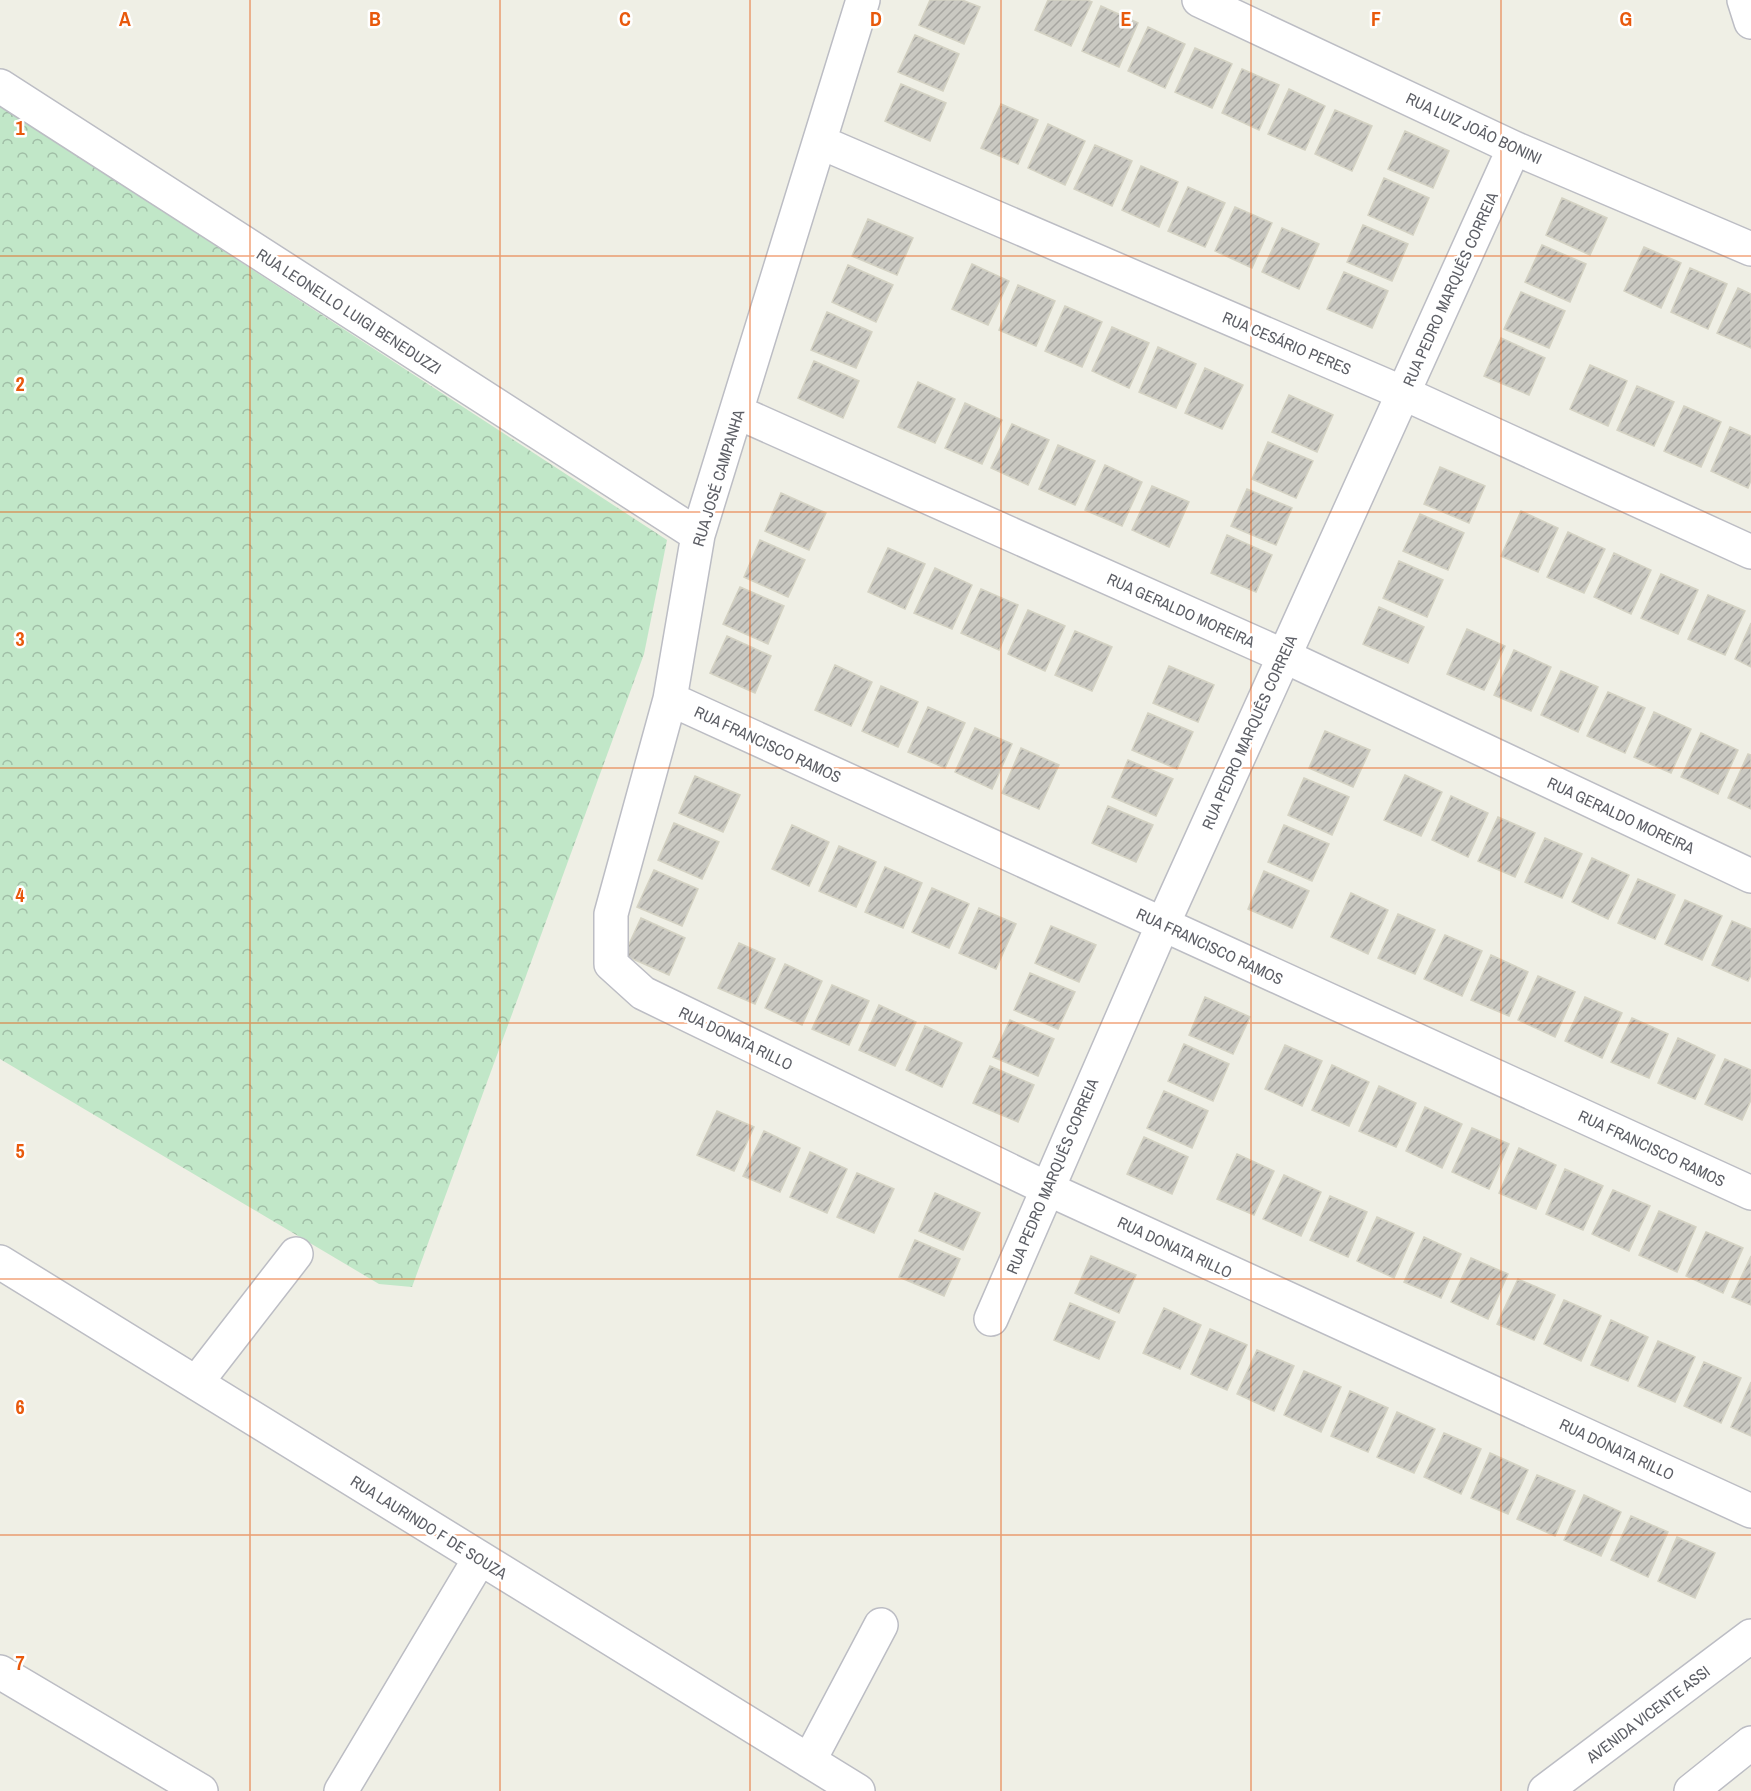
<svg xmlns="http://www.w3.org/2000/svg" width="1751" height="1791" font-family="'Archivo Narrow',sans-serif">
<style>
.forest{fill:url(#forest-crowns)}
.building{fill:url(#building-hatch);stroke:#d4d2c3;stroke-width:1.5}
.lines{fill:none;stroke-linecap:round;stroke-linejoin:round}
.minor-casing{stroke:#bcbdc4;stroke-width:36}
.minor{stroke:#fff;stroke-width:33}
.grid{fill:none;stroke:#e8590c;stroke-width:1.5;stroke-opacity:0.55}
.labels{text-anchor:middle;stroke-width:5;stroke-linejoin:round;paint-order:stroke}
.street-label{font-size:16px;fill:#5d5f66;stroke:#fff}
.grid-label{font-size:20px;text-anchor:middle;font-weight:bold;fill:#e8590c;stroke:#fff;stroke-width:5;stroke-linejoin:round;paint-order:stroke}
</style>
<defs>
<pattern id="forest-crowns" width="20" height="18" patternUnits="userSpaceOnUse" patternTransform="scale(1.5)"><rect width="20" height="18" fill="#c1e7c8"/><path d="M2 6a3 3 0 1 1 6 0M12 15a3 3 0 1 1 6 0" fill="none" stroke="#a0bea6"/></pattern>
<pattern id="building-hatch" width="6" height="6" patternUnits="userSpaceOnUse" patternTransform="scale(1.5)"><rect width="6" height="6" fill="#cac9c2"/><path d="M-1 1l2-2M0 6l6-6M5 7l2-2" fill="none" stroke="#a7a6a1"/></pattern>
</defs>
<rect width="100%" height="100%" fill="#efefe5"/>
<!-- forest -->
<path class="forest" d="M0,105L667,540L644,654L412,1287L379,1284L0,1059Z"/>
<!-- building -->
<path class="building" d="M930,0H962L980,7L964,44L919,25Z
M1048,0H1087L1092,2L1071,46L1035,30Z
M1101,6L1138,23L1119,67L1082,51Z
M1148,27L1185,44L1165,88L1128,71Z
M915,35L959,54L943,91L898,72Z
M1195,48L1232,64L1212,108L1175,92Z
M1242,69L1279,85L1259,130L1222,113Z
M901,84L946,103L930,141L885,121Z
M1289,89L1325,106L1305,150L1268,134Z
M1001,104L1038,120L1018,164L981,148Z
M1335,110L1372,126L1352,171L1315,154Z
M1048,124L1085,141L1065,185L1028,168Z
M1405,131L1449,151L1433,188L1388,169Z
M1095,145L1132,161L1112,206L1074,189Z
M1141,166L1178,182L1159,227L1122,210Z
M1384,178L1429,198L1413,235L1368,215Z
M1188,187L1225,203L1205,247L1168,231Z
M1562,198L1607,218L1590,255L1546,235Z
M1235,207L1272,223L1252,268L1215,251Z
M868,219L913,238L897,275L852,256Z
M1363,225L1408,244L1392,281L1347,262Z
M1282,228L1319,244L1299,289L1262,272Z
M1542,245L1586,264L1570,302L1525,282Z
M1644,247L1681,263L1661,308L1624,291Z
M972,264L1009,281L988,325L952,309Z
M848,265L893,285L876,322L832,302Z
M1690,268L1727,284L1708,329L1671,312Z
M1344,272L1388,291L1372,328L1327,309Z
M1018,285L1055,301L1036,346L999,330Z
M1738,288L1751,294V348L1717,333Z
M1521,292L1565,311L1549,348L1504,329Z
M1065,306L1102,322L1082,367L1045,351Z
M827,312L872,332L856,368L811,350Z
M1112,327L1149,343L1129,388L1092,371Z
M1501,338L1545,358L1529,395L1484,376Z
M1158,347L1196,364L1176,408L1139,392Z
M814,361L859,381L843,418L798,398Z
M1590,365L1627,381L1608,426L1570,409Z
M1205,368L1243,385L1222,429L1185,413Z
M918,382L955,399L935,443L898,427Z
M1637,386L1674,402L1654,446L1617,430Z
M1289,395L1333,415L1317,452L1272,432Z
M965,403L1002,420L982,464L945,448Z
M1684,406L1721,422L1701,467L1664,451Z
M1012,424L1049,440L1028,485L991,468Z
M1730,427L1751,436V480L1748,488L1711,471Z
M1268,442L1313,461L1296,498L1252,479Z
M1058,445L1095,461L1075,505L1039,489Z
M1105,465L1142,482L1122,526L1085,510Z
M1440,467L1485,486L1469,523L1424,504Z
M1152,486L1189,502L1169,547L1132,530Z
M1247,489L1292,508L1276,545L1231,526Z
M781,493L826,513L809,550L765,531Z
M1521,511L1558,528L1538,572L1501,556Z
M1420,514L1464,533L1448,570L1403,551Z
M1568,532L1605,549L1584,593L1547,577Z
M1227,535L1272,555L1256,592L1211,573Z
M760,540L805,560L788,597L744,577Z
M888,548L925,564L905,609L868,592Z
M1614,553L1651,570L1631,614L1594,597Z
M1399,561L1443,580L1427,617L1383,598Z
M935,568L972,585L952,629L914,613Z
M1661,574L1698,590L1678,634L1641,618Z
M740,587L784,606L768,644L723,624Z
M981,589L1018,605L999,650L961,633Z
M1708,595L1745,611L1725,655L1688,639Z
M1379,607L1424,627L1408,663L1363,644Z
M1028,610L1065,626L1045,671L1008,654Z
M1751,623V667L1735,659Z
M1467,629L1505,646L1484,690L1447,674Z
M1075,631L1112,647L1092,691L1055,675Z
M727,636L771,656L755,693L710,673Z
M1514,650L1551,667L1531,711L1494,695Z
M835,665L872,682L851,726L815,710Z
M1169,666L1214,685L1198,722L1153,703Z
M1561,671L1598,687L1578,732L1541,715Z
M881,686L918,702L898,747L862,731Z
M1608,692L1645,708L1625,753L1587,736Z
M928,707L965,723L945,768L908,752Z
M1654,712L1691,729L1671,773L1634,757Z
M1148,713L1193,732L1177,769L1132,750Z
M975,728L1012,744L992,789L955,772Z
M1325,731L1370,750L1353,787L1309,768Z
M1701,733L1738,750L1718,794L1681,777Z
M1021,748L1059,765L1039,809L1002,793Z
M1748,754L1751,755V809L1728,798Z
M1128,760L1173,779L1156,816L1112,797Z
M1405,775L1442,792L1421,836L1384,820Z
M695,776L740,795L723,832L679,813Z
M1304,778L1349,797L1332,835L1288,815Z
M1451,796L1488,813L1468,857L1432,840Z
M1108,806L1153,825L1136,862L1092,843Z
M1498,817L1535,833L1515,877L1478,861Z
M674,823L719,842L702,879L658,860Z
M792,825L829,842L809,886L772,869Z
M1284,825L1329,844L1312,881L1268,862Z
M1545,838L1582,854L1562,898L1525,882Z
M839,846L876,862L856,907L819,891Z
M1592,858L1629,875L1608,919L1572,902Z
M885,867L922,883L903,928L865,912Z
M654,870L698,889L682,926L637,907Z
M1264,871L1309,891L1292,928L1248,909Z
M1638,879L1675,895L1655,939L1618,923Z
M932,888L969,904L949,948L912,932Z
M1351,893L1388,910L1368,954L1331,937Z
M1685,900L1722,916L1702,960L1665,944Z
M979,908L1016,924L996,969L959,953Z
M1398,914L1435,930L1415,974L1378,958Z
M641,918L685,938L669,975L624,955Z
M1732,921L1751,929V975L1748,981L1712,965Z
M1051,926L1096,945L1079,982L1035,963Z
M1445,935L1482,951L1462,996L1424,979Z
M739,943L775,959L755,1004L718,988Z
M1491,955L1528,972L1509,1016L1471,1000Z
M785,964L822,981L802,1025L765,1008Z
M1030,973L1075,992L1058,1029L1014,1010Z
M1538,976L1575,992L1555,1037L1518,1020Z
M832,985L869,1001L849,1045L812,1029Z
M1205,997L1250,1017L1233,1054L1189,1035Z
M1585,997L1622,1013L1602,1058L1565,1041Z
M879,1005L916,1022L895,1066L859,1050Z
M1632,1018L1668,1034L1649,1078L1611,1062Z
M1010,1020L1054,1039L1038,1076L993,1057Z
M925,1026L962,1043L942,1087L906,1070Z
M1678,1038L1715,1055L1695,1099L1658,1083Z
M1184,1044L1229,1064L1213,1101L1168,1081Z
M1285,1045L1322,1061L1302,1106L1265,1089Z
M1725,1059L1751,1070V1100L1742,1120L1705,1104Z
M1332,1065L1369,1082L1349,1126L1312,1110Z
M990,1066L1034,1085L1018,1122L973,1103Z
M1379,1086L1416,1103L1396,1147L1359,1131Z
M1164,1091L1208,1111L1192,1148L1147,1128Z
M1425,1107L1462,1124L1442,1168L1406,1151Z
M717,1111L754,1127L734,1171L697,1155Z
M1472,1128L1509,1144L1489,1189L1452,1172Z
M764,1131L800,1148L780,1192L743,1176Z
M1144,1137L1188,1157L1172,1194L1127,1174Z
M1519,1148L1556,1165L1536,1209L1499,1193Z
M810,1152L847,1169L827,1213L790,1197Z
M1237,1154L1274,1171L1254,1215L1217,1199Z
M1565,1169L1603,1186L1583,1230L1546,1214Z
M857,1173L894,1189L874,1233L837,1217Z
M1284,1175L1321,1192L1301,1236L1263,1219Z
M1613,1190L1650,1206L1629,1251L1592,1234Z
M935,1193L980,1213L963,1250L919,1231Z
M1330,1196L1367,1212L1348,1257L1310,1240Z
M1659,1211L1696,1227L1677,1272L1639,1255Z
M1377,1217L1414,1233L1394,1278L1357,1261Z
M1706,1232L1743,1248L1723,1293L1686,1276Z
M1424,1237L1461,1254L1441,1298L1404,1282Z
M915,1240L960,1259L944,1296L899,1277Z
M1091,1256L1136,1275L1119,1313L1075,1293Z
M1751,1256V1305L1732,1297Z
M1471,1258L1508,1274L1488,1319L1451,1302Z
M1518,1279L1555,1295L1534,1340L1497,1324Z
M1564,1300L1601,1316L1581,1361L1544,1344Z
M1070,1303L1115,1322L1099,1359L1054,1340Z
M1164,1308L1201,1325L1180,1369L1143,1353Z
M1611,1320L1648,1337L1628,1381L1591,1365Z
M1210,1329L1247,1345L1227,1390L1191,1374Z
M1658,1341L1695,1357L1675,1402L1638,1386Z
M1257,1350L1294,1366L1274,1411L1237,1394Z
M1704,1362L1741,1378L1721,1423L1684,1406Z
M1304,1371L1341,1387L1321,1432L1284,1415Z
M1751,1382V1436L1731,1427Z
M1350,1391L1388,1408L1368,1452L1331,1436Z
M1397,1412L1435,1429L1414,1473L1377,1457Z
M1444,1433L1481,1449L1461,1494L1424,1477Z
M1490,1453L1528,1470L1508,1514L1471,1498Z
M1537,1475L1575,1491L1555,1536L1517,1519Z
M1584,1495L1621,1512L1601,1556L1564,1540Z
M1631,1516L1668,1532L1648,1577L1611,1560Z
M1677,1537L1715,1553L1695,1598L1658,1581Z"/>
<g class="lines">
<defs>
<path id="minor" d="M863,0L698,535L670,699L611,914V964L643,993L1046,1188L1751,1511
M1199,0L1514,148L1751,249
M1744,0L1751,22
M0,86L698,535
M820,142L1403,393L1751,552
M737,412L1284,656L1751,876
M670,699L1751,1193
M0,1262L858,1791
M991,1319L1163,924L1514,148
M196,1383L296,1254
M0,1672L201,1791
M809,1761L881,1625
M341,1791L480,1558
M1545,1791L1751,1636
M1691,1791L1751,1743"/>
</defs>
<!-- minor casing -->
<use href="#minor" class="minor-casing"/>
<!-- minor -->
<use href="#minor" class="minor"/>
</g>
<!-- grid -->
<path class="grid" d="M250,0V1791M500,0V1791M750,0V1791M1001,0V1791M1251,0V1791M1501,0V1791M0,256H1751M0,512H1751M0,768H1751M0,1023H1751M0,1279H1751M0,1535H1751"/>
<g class="labels">
<!-- street labels -->
<g class="street-label">
<text transform="translate(1474 128) rotate(25)" y="6">RUA LUIZ JOÃO BONINI</text>
<text transform="translate(1450 289) rotate(-66)" y="6">RUA PEDRO MARQUÊS CORREIA</text>
<text transform="translate(349 311) rotate(33)" y="6">RUA LEONELLO LUIGI BENEDUZZI</text>
<text transform="translate(1287 343) rotate(23)" y="6">RUA CESÁRIO PERES</text>
<text transform="translate(718 478) rotate(-73)" y="6">RUA JOSÉ CAMPANHA</text>
<text transform="translate(1181 610) rotate(24)" y="6">RUA GERALDO MOREIRA</text>
<text transform="translate(1249 732) rotate(-66)" y="6">RUA PEDRO MARQUÊS CORREIA</text>
<text transform="translate(768 744) rotate(25)" y="6">RUA FRANCISCO RAMOS</text>
<text transform="translate(1621 815) rotate(25)" y="6">RUA GERALDO MOREIRA</text>
<text transform="translate(1210 946) rotate(25)" y="6">RUA FRANCISCO RAMOS</text>
<text transform="translate(736 1038) rotate(26)" y="6">RUA DONATA RILLO</text>
<text transform="translate(1652 1148) rotate(25)" y="6">RUA FRANCISCO RAMOS</text>
<text transform="translate(1052 1176) rotate(-67)" y="6">RUA PEDRO MARQUÊS CORREIA</text>
<text transform="translate(1175 1247) rotate(25)" y="6">RUA DONATA RILLO</text>
<text transform="translate(1617 1449) rotate(25)" y="6">RUA DONATA RILLO</text>
<text transform="translate(429 1527) rotate(32)" y="6">RUA LAURINDO F DE SOUZA</text>
<text transform="translate(1648 1714) rotate(-37)" y="6">AVENIDA VICENTE ASSI</text>
</g>
</g>
<g class="grid-label">
<text x="125" y="26">A</text>
<text x="375" y="26">B</text>
<text x="625" y="26">C</text>
<text x="876" y="26">D</text>
<text x="1126" y="26">E</text>
<text x="1376" y="26">F</text>
<text x="1626" y="26">G</text>
<text x="20" y="135">1</text>
<text x="20" y="391">2</text>
<text x="20" y="646">3</text>
<text x="20" y="902">4</text>
<text x="20" y="1158">5</text>
<text x="20" y="1414">6</text>
<text x="20" y="1670">7</text>
</g>
</svg>
